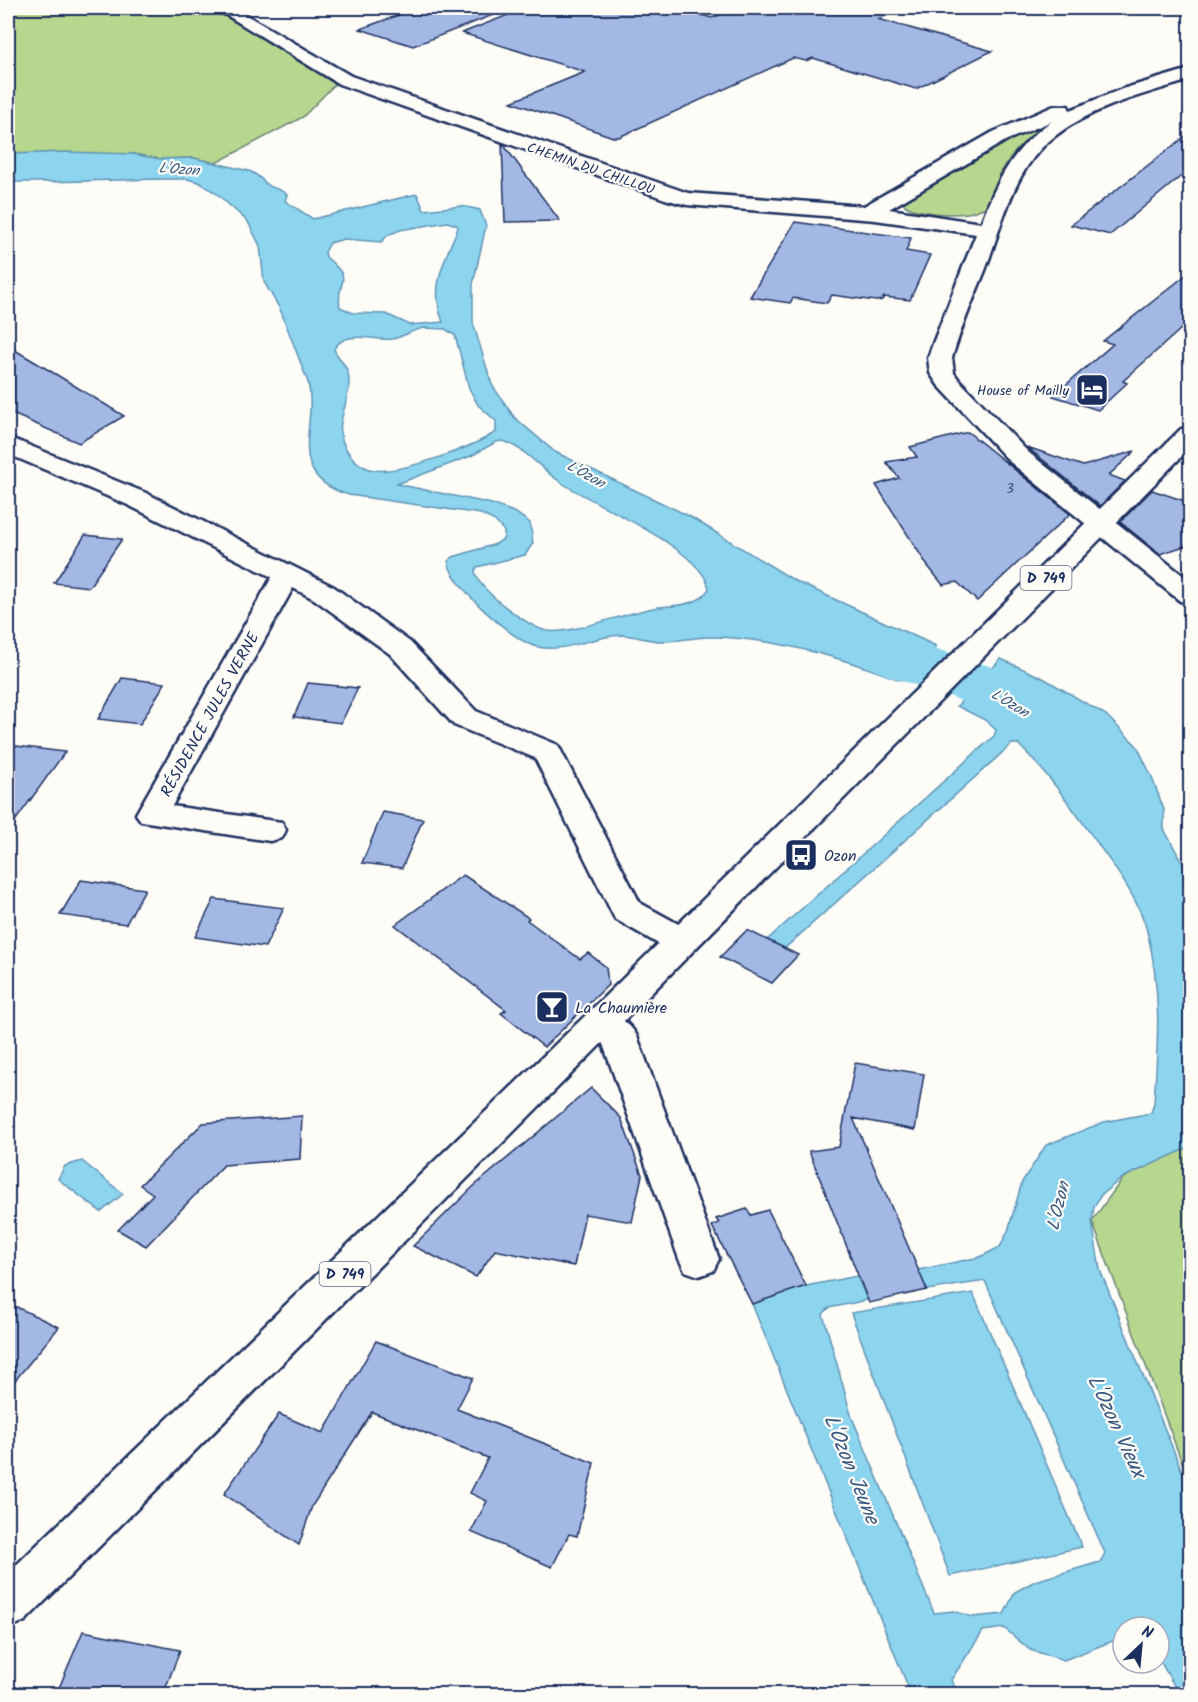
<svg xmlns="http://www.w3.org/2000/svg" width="1198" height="1702" font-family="Kalam,sans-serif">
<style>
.green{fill:#b7d68e;stroke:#698276;stroke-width:1.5}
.water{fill:#8dd5ee;stroke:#5f93b4;stroke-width:1.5;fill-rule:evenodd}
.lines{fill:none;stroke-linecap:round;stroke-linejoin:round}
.river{fill:#8dd5ee;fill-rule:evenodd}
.building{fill:#a4b8e6;stroke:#1b2f5e;stroke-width:1.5}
.street-casing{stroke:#1b2f5e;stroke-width:5}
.primary-casing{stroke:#1b2f5e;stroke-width:5}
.street{fill:#fdfcf7;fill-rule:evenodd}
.primary{fill:#fdfcf7;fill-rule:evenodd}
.labels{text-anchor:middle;stroke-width:4.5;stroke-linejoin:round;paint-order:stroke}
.far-street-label{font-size:14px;fill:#1b2f5e;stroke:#fdfcf7}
.far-poi-label{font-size:14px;fill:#1b2f5e;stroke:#fdfcf7;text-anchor:end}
.number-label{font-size:14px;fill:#3d5180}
.far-water-label{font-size:15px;font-style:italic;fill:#385882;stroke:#fdfcf7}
.shield{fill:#fdfcf7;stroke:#5f6c8c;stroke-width:1.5}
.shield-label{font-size:15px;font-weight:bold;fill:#1b2f5e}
.street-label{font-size:16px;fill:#1b2f5e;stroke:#fdfcf7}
.poi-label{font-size:16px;fill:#1b2f5e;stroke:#fdfcf7;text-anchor:start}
.water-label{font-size:18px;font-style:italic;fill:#385882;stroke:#fdfcf7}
.near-water-label{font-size:21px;font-style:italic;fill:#385882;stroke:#fdfcf7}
</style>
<rect width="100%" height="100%" fill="#fdfcf7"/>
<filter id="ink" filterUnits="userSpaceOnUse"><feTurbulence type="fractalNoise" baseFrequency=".0167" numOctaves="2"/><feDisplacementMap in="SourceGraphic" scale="12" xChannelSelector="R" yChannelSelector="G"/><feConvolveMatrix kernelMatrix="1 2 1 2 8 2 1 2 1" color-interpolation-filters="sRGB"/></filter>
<g filter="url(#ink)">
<!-- green -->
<path class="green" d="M8,8L204,9L235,20L337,82L303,117L216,163L194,158L160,159L133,154H8Z
M1056,119C1032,134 1012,150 999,176C995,186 993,198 986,207C980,209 974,212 968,213C953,215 909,214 902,202L905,197L1037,123Z
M1190,1143V1484L1092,1221L1123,1178Z"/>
<!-- water -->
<path class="water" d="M66,152L133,154L160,159L194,158L249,171C258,174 262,181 269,186C276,189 282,189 287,195L285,201L313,219L417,194L424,210L462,206L480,210L486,226L473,284V323L492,385L514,417L555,452L689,516L795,581L936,646L900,680C844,658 770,637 709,637C693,637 676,642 659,641C647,640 635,636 623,635C594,635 563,655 534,646C511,639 451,585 448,561L453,557L496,544L504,538V531L495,521L481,514L349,495C282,475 319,427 308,382L280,309L264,282L260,246L248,222L216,193L199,182L187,179C127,178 68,183 8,182V154ZM447,222L457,225L458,228C444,261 429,288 443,322L410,325L386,314L353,313L340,307C335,279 357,283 326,257L325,252L330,243L344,239L381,242L388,235L400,230ZM424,328L445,329L455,335L469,388L478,405L496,421V432C473,447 401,474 374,470C358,468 344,451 341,436C337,419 353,394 348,373C346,364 337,357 334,349C345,329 374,341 392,339C403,337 412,330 424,328ZM503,441C526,449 540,468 559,481C593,505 703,548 709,589C705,594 701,599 695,601C684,606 671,606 659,607C630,611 571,635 547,631C529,628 477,589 475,571L477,567L525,555L533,543L530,523L516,513L492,504L397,484L471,456L496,442Z
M1001,659L1043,678L1106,715L1137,746L1151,775L1164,810V829L1190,877V1147L1122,1178L1101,1195L1094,1207L1092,1221L1100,1270L1190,1491V1694H1179L1159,1659V1627H1123V1637L1064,1660L1030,1650L1004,1628L983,1631L951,1680L959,1694H911L752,1304L806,1286L857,1276L867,1300L829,1308L823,1314L851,1415L934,1613L954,1611L972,1617L1004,1614L1015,1592L1035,1581L1100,1562L1105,1553L985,1281L927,1290L918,1270L980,1257L1000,1247L1008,1231L1022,1182L1046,1145L1104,1122L1151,1113L1154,1103C1158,1044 1162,989 1147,931C1139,899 1116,870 1098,844C1073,809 1049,774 1018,744H1012L785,948L767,940L994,736L996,730L985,720L957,706Z
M82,1161L123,1194L101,1212L58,1179L65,1166Z
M973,1293L1082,1547L950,1576L851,1313Z"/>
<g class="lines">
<!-- river -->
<path class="river" d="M822,607L845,612L940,650L1001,670L1035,686L1090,720L1100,735L1090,750L1066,756L1042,750L987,714L955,698L894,678L799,640L790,626L799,612Z"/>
</g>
<!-- building -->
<path class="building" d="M418,8H506V10L413,46L360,29Z
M526,8H675L712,18L736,8H903L878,19L992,51L916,89L813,58L806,61L793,58L619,137H613L511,102L585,72L462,33Z
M1191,132V168L1110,235L1071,225Z
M502,144H503L560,221L505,222Z
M795,222L911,238L906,251L930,255L910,300L884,297L882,300L876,301L832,295L827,303L793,298L790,303L750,297Z
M1191,271V320L1123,381L1127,383L1098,410L1053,396L1113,344L1103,341Z
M8,346L57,375L124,416L79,443L8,412Z
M968,432L1070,514L977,601L957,582L943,585L927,565L876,485L899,478L886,462L917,457L910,447Z
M1027,447L1083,466L1135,451L1109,475L1125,481L1100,506Z
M1152,490L1191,503V544L1160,554L1120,522Z
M85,535L122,539L89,587L54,583Z
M122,678L165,683L140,724L98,719Z
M308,683L358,688L341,723L294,717Z
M8,745L65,752L8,831Z
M383,812L423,819L402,868L362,863Z
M463,875L529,918L527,920L580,959L588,953L606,967L608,985L544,1047L501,1013L506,1010L395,925Z
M81,880L115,885L145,889L126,924L60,915Z
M214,899L284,908L265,947L195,937Z
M747,930L798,955L772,983L720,957Z
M855,1063L924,1074L915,1130L853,1118L927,1290L869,1303L809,1151L839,1147Z
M591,1088L621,1118L642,1175L632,1222L585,1214L574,1266L495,1250L476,1277L413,1246L473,1187Z
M302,1116L300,1159L224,1165L146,1246L118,1230L153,1194L140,1185L203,1123Z
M747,1209L751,1215L768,1210L806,1286L752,1304L712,1226L719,1223L716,1219Z
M8,1303L59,1327L8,1389Z
M376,1341L473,1378L457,1409L594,1463L577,1536L569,1534L552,1567L471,1532L487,1501L470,1493L488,1458L372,1412L312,1506L299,1545L224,1494L279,1414L323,1433Z
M83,1631L180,1650L163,1695H56Z"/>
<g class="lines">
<defs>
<path id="street" d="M215,8H234L351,76L688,193L864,206L993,132L1054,106H1068L1070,110L1122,89L1190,69V80C1145,94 1094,106 1055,136C1014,167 1003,222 986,268C974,298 961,327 952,358L954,373L959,380L1028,452L1190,581V603L1180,601L1010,462L938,385L930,373L928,358L932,346L976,234L875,220L687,205L665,199L339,84ZM1052,121C1015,145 996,182 981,223L889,209L1007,140Z
M8,437L146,493L334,587L410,642L476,711L558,745L640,903L693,932L698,941L693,950L681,953L669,950L615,919L535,758L454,725L390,654L314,599L293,588L172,806L282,822L286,830L282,838L270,841L141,821L136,814L272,577L128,505L8,454Z
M600,1010C616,1014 629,1022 637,1036L719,1259L713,1271L699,1276L685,1271L679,1259L603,1044L587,1032L582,1023L587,1014Z"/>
<path id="primary" d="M1190,426V448L613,1032L25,1621L8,1628V1573L587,1014L1181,429Z"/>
</defs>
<!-- street casing -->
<use href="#street" class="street-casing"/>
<!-- primary casing -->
<use href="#primary" class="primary-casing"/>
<!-- street -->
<use href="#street" class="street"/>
<!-- primary -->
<use href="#primary" class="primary"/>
</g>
</g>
<!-- icons -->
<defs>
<symbol id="hotel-square" viewBox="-11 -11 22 22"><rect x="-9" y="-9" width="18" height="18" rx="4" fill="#1b2f5e" stroke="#fdfcf7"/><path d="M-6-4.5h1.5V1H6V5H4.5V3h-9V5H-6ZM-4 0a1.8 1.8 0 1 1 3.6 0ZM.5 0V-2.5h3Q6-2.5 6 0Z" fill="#fff"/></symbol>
<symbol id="bus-square" viewBox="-11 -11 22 22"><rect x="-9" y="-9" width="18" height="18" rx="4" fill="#1b2f5e" stroke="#fdfcf7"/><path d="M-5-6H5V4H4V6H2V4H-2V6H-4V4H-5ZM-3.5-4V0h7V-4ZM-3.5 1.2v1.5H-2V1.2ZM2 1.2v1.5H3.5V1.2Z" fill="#fff"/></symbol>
<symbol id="bar-square" viewBox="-11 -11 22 22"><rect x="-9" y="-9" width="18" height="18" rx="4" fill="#1b2f5e" stroke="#fdfcf7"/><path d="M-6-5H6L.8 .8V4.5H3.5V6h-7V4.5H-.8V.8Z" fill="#fff"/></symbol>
</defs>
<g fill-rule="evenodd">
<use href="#hotel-square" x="1073" y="371" width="38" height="38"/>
<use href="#bus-square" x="782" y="836" width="38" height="38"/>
<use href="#bar-square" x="533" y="988" width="38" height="38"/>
</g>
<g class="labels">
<!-- far-street labels -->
<g class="far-street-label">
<text transform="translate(591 168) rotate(19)" y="5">CHEMIN DU CHILLOU</text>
</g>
<!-- far-poi labels -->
<g class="far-poi-label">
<text x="1069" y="395">House of Mailly</text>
</g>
<!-- number labels -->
<g class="number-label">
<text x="1010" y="493">3</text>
</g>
<!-- far-water labels -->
<g class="far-water-label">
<text transform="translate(179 169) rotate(4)" y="5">L'Ozon</text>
<text transform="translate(586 474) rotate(29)" y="5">L'Ozon</text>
<text transform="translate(1010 703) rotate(31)" y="5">L'Ozon</text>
</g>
<!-- shield labels -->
<g class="shield">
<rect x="1020.5" y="566" width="51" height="24" rx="4.5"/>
<rect x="319.5" y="1262" width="51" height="24" rx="4.5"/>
</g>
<g class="shield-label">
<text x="1046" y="583">D 749</text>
<text x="345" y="1279">D 749</text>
</g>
<!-- street labels -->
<g class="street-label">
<text transform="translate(209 714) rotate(-61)" y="6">RÉSIDENCE JULES VERNE</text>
</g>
<!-- poi labels -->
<g class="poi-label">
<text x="824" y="861">Ozon</text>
<text x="575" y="1013">La Chaumière</text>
</g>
<!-- water labels -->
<g class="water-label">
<text transform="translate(1058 1206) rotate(-77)" y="6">L'Ozon</text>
</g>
<!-- near-water labels -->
<g class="near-water-label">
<text transform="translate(1117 1426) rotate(65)" y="7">L'Ozon Vieux</text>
<text transform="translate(852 1469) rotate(68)" y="7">L'Ozon Jeune</text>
</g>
</g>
<!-- margin -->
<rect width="1198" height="1702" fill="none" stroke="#fdfcf7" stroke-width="30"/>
<rect x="15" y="15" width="1168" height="1672" fill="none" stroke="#1b2f5e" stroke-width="2" filter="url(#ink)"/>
<!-- north arrow -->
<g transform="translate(1141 1645) rotate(26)"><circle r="28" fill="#fdfcf7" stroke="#a3aaba" stroke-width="1.5"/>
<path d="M0-4.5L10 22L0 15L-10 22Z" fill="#1b2f5e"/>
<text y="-9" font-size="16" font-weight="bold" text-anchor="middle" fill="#1b2f5e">N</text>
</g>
</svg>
